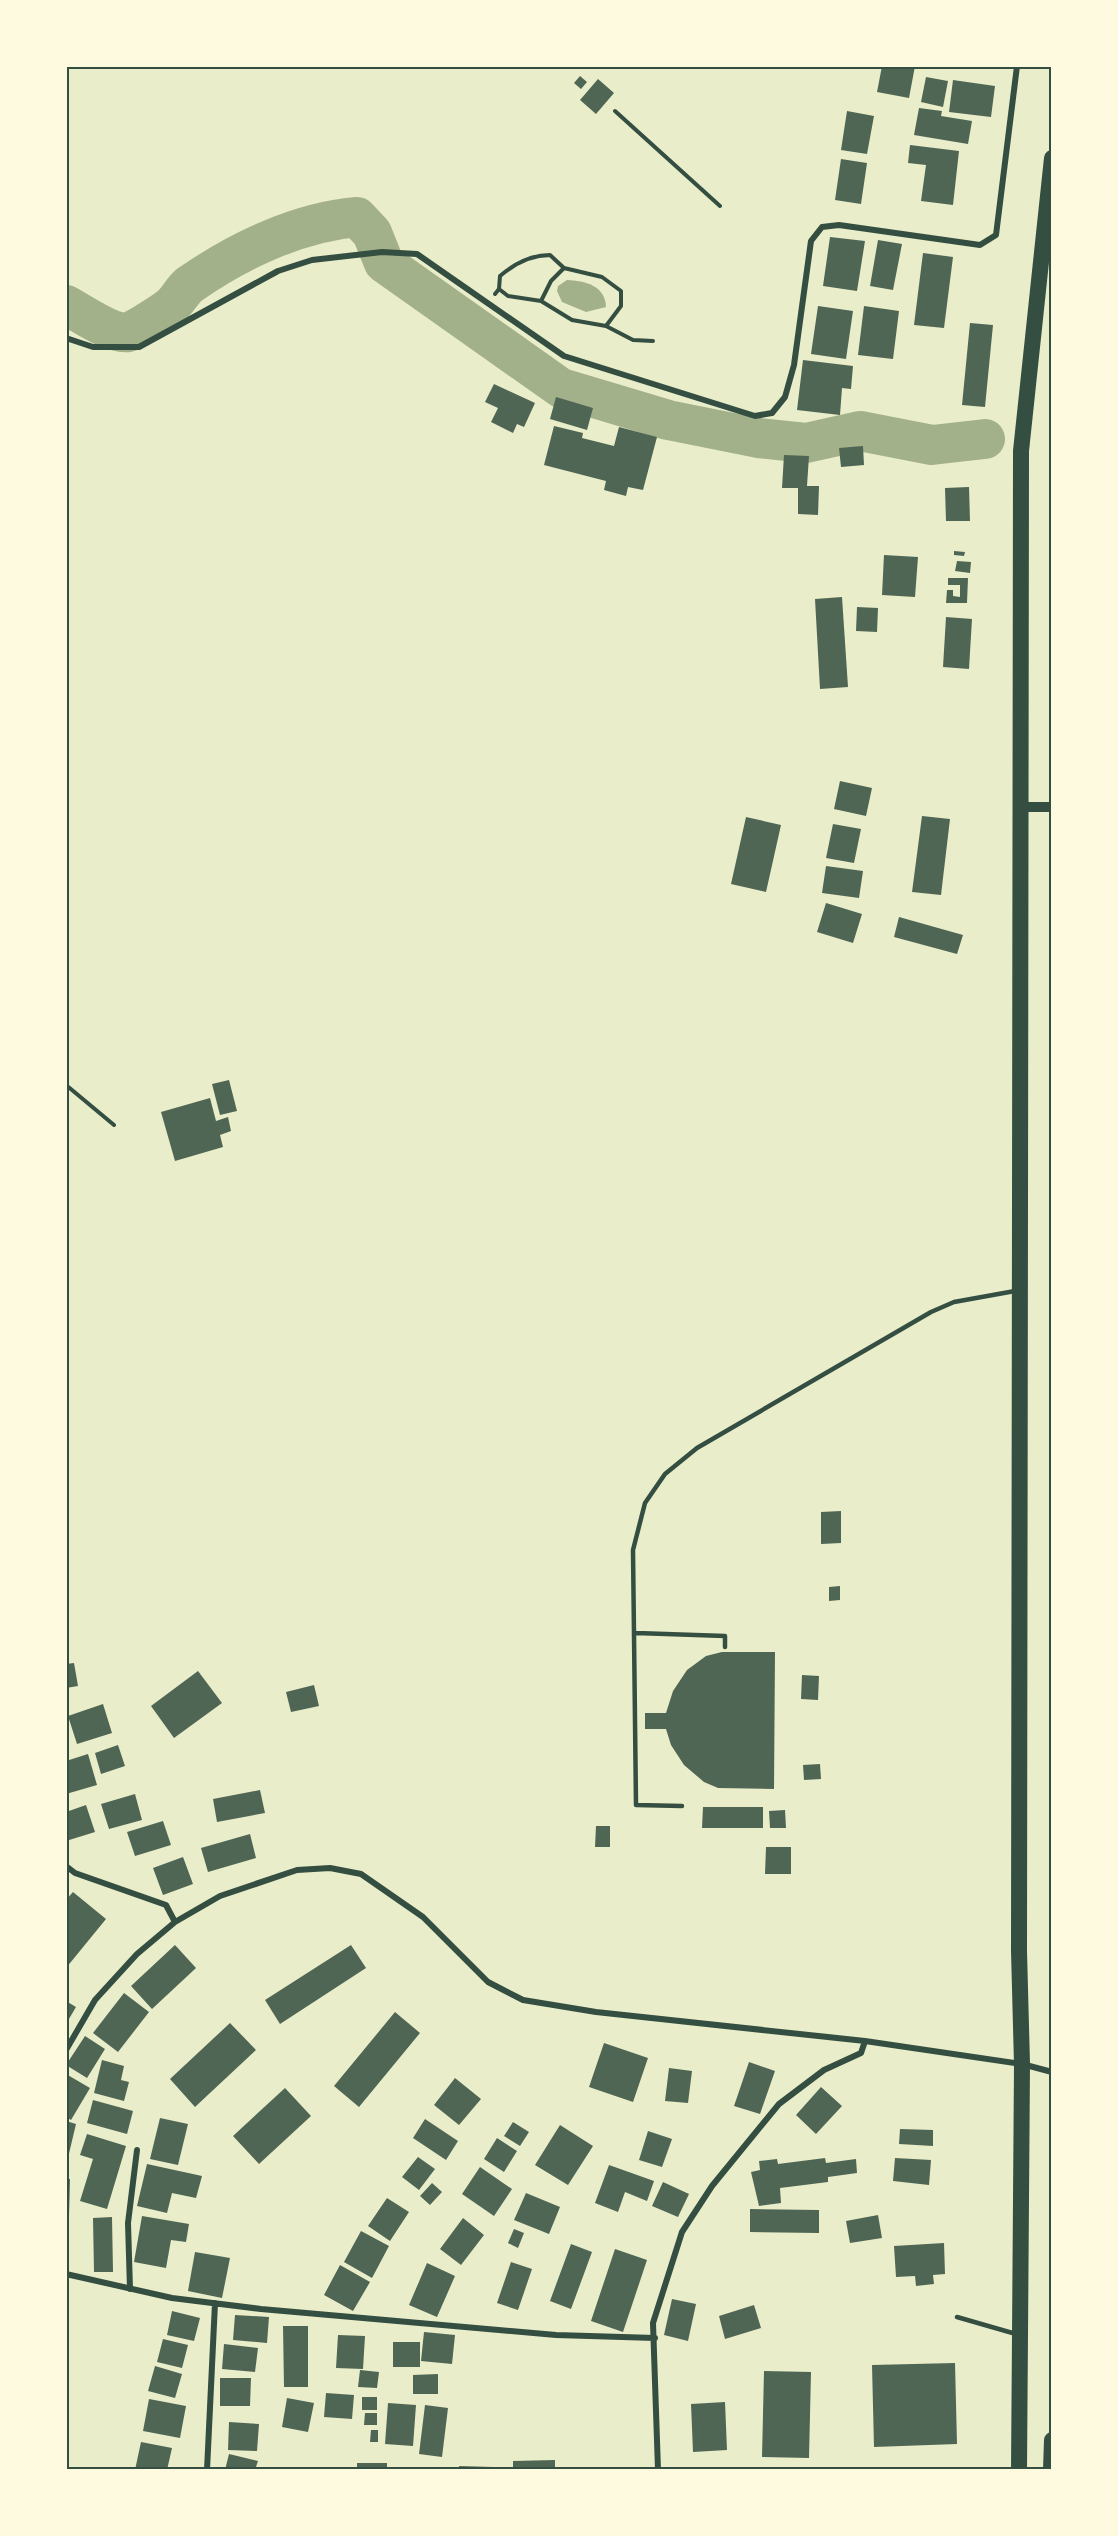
<svg xmlns="http://www.w3.org/2000/svg" width="1118" height="2536" font-family="'Fira Sans Condensed',sans-serif">
<style>
.water{fill:#a3b18a}
.lines{fill:none;stroke-linecap:round;stroke-linejoin:round}
.river{stroke:#a3b18a;stroke-width:40}
.building{fill:#4f6655}
.path{stroke:#344e41;stroke-width:4}
.service{stroke:#344e41;stroke-width:4.5}
.minor{stroke:#344e41;stroke-width:6}
.tertiary{stroke:#344e41;stroke-width:10}
.trunk{stroke:#344e41;stroke-width:16}
.neatline{fill:none;stroke:#344e41;stroke-width:2}
</style>
<rect width="100%" height="100%" fill="#e9edc9"/>
<!-- water -->
<path class="water" d="M567,280C585,281 605,285 606,307L586,312L562,302L557,291L558,286Z"/>
<g class="lines">
<!-- river -->
<path class="river" d="M66,305C81,313 112,335 128,332C136,330 165,311 171,306C178,300 182,291 189,285C238,251 298,222 357,217L372,233L384,263L561,388L668,420L758,438L806,443L860,431L932,445L985,439"/>
</g>
<!-- building -->
<path class="building" d="M882,66H915L909,98L877,92Z
M580,76L587,82L581,89L574,83Z
M926,77L948,81L943,107L921,102Z
M598,79L614,93L596,114L580,100Z
M953,80L995,86L991,117L949,112Z
M919,108L942,111L941,116L972,121L968,144L914,135Z
M847,111L874,116L867,154L841,150Z
M910,145L959,151L953,205L921,201L926,165L908,163Z
M841,159L867,163L861,204L835,200Z
M830,237L865,241L857,291L823,286Z
M878,240L902,244L893,290L870,286Z
M923,253L953,257L944,328L914,325Z
M818,306L853,311L846,359L811,354Z
M864,306L899,311L893,359L858,355Z
M970,323L993,325L985,407L962,405Z
M803,360L853,366L851,389L842,388L840,415L797,410Z
M494,384L535,403L524,427L517,424L513,433L491,422L498,408L485,402Z
M556,397L593,408L587,430L550,419Z
M554,426L583,433L582,438L614,446L619,427L657,437L643,490L628,487L626,496L604,490L606,481L544,465Z
M863,446L864,465L841,467L839,448Z
M784,455L809,456L807,486H819L818,515L798,514V488H782Z
M969,487L970,521H946L945,488Z
M954,551L965,552L964,556L954,555Z
M884,555L918,557L915,597L882,595Z
M957,561L971,562L970,573L955,571Z
M948,578H968L967,603H946L947,590H953V596L960,597V585H948Z
M842,597L848,687L820,689L815,599Z
M857,607L878,608L877,632L856,631Z
M946,617L972,619L969,669L943,667Z
M840,781L872,788L866,816L834,809Z
M922,816L950,819L941,895L912,892Z
M746,817L781,825L766,892L731,884Z
M833,824L861,829L854,863L826,858Z
M826,866L863,871L859,898L822,893Z
M826,903L862,914L853,943L817,932Z
M899,917L963,935L957,954L894,937Z
M229,1080L237,1111L220,1115L212,1084Z
M210,1098L216,1121L228,1117L231,1131L220,1135L223,1147L175,1161L161,1112Z
M841,1511V1543L821,1544V1512Z
M840,1586V1600L829,1601V1587Z
M722,1652H775L774,1789L718,1788L704,1782L684,1765L671,1745L666,1729H645V1713H666L673,1691L687,1670L706,1656Z
M74,1663L78,1686L66,1688V1664Z
M198,1671L222,1703L174,1738L151,1706Z
M802,1675L819,1676L818,1700L801,1699Z
M314,1685L319,1706L291,1712L286,1692Z
M103,1704L112,1733L77,1744L68,1716Z
M118,1745L125,1766L101,1774L95,1753Z
M88,1754L97,1785L66,1794V1761Z
M820,1764L821,1779L804,1780L803,1765Z
M260,1790L265,1813L217,1822L213,1799Z
M135,1794L142,1820L109,1829L101,1804Z
M86,1805L95,1832L66,1841V1812Z
M703,1807H763V1828H702Z
M785,1810L786,1828H770L769,1811Z
M163,1821L171,1845L135,1856L127,1832Z
M596,1826H610V1847H595Z
M250,1834L256,1858L208,1872L201,1848Z
M766,1847H791V1874H765Z
M183,1857L193,1884L163,1895L153,1868Z
M73,1892L106,1919L66,1968V1900Z
M175,1945L196,1968L152,2009L131,1986Z
M351,1945L366,1968L280,2024L265,2000Z
M124,1993L149,2012L118,2052L93,2033Z
M66,2001L76,2007L66,2024Z
M395,2012L420,2033L359,2107L334,2086Z
M230,2023L256,2050L195,2107L170,2079Z
M85,2036L105,2049L87,2078L66,2065Z
M604,2043L648,2058L633,2102L589,2087Z
M102,2060L124,2066L121,2080L129,2082L124,2101L94,2093Z
M749,2062L775,2071L760,2114L734,2106Z
M669,2068L692,2071L688,2103L665,2101Z
M66,2074L90,2088L71,2120L66,2117Z
M455,2078L481,2099L459,2125L434,2105Z
M821,2087L842,2106L816,2134L796,2115Z
M285,2088L311,2116L259,2164L233,2136Z
M93,2100L133,2111L127,2134L87,2123Z
M160,2118L188,2124L178,2165L150,2159Z
M425,2119L458,2141L446,2160L413,2138Z
M66,2121L76,2124L67,2162H66Z
M513,2122L529,2132L520,2146L504,2136Z
M560,2125L593,2146L568,2185L535,2165Z
M900,2129L933,2130V2146L899,2144Z
M648,2131L672,2139L662,2167L639,2160Z
M87,2134L126,2146L107,2209L80,2201L93,2159L80,2155Z
M497,2138L517,2151L504,2172L484,2159Z
M418,2157L435,2169L419,2190L402,2177Z
M825,2158L826,2163L856,2159L857,2173L828,2177V2182L780,2188L781,2203L759,2206L751,2172L760,2170L759,2161L777,2159L778,2164Z
M895,2158L931,2160L929,2185L893,2181Z
M147,2164L202,2176L196,2198L172,2193L167,2213L137,2206Z
M609,2165L654,2181L647,2201L625,2192L618,2212L595,2203Z
M480,2167L512,2189L494,2216L462,2194Z
M66,2179H70L68,2253H66Z
M663,2182L689,2194L678,2217L652,2206Z
M432,2183L442,2192L430,2205L420,2196Z
M526,2193L560,2207L549,2234L514,2220Z
M387,2198L409,2212L390,2241L368,2226Z
M750,2209L819,2210V2233L750,2232Z
M878,2215L882,2238L850,2243L846,2221Z
M142,2216L189,2224L186,2242L171,2240L166,2268L134,2262Z
M112,2217L113,2272H94L93,2218Z
M463,2218L484,2235L461,2265L440,2249Z
M514,2229L524,2233L518,2248L508,2243Z
M361,2231L389,2246L372,2278L344,2262Z
M944,2243L945,2274L933,2275L934,2284L916,2286L915,2276L896,2277L894,2246Z
M571,2244L592,2252L571,2309L550,2301Z
M615,2249L647,2260L623,2332L591,2321Z
M195,2252L230,2258L222,2298L188,2291Z
M511,2262L532,2269L518,2310L497,2303Z
M427,2263L455,2276L437,2317L409,2305Z
M340,2265L370,2282L353,2311L324,2295Z
M672,2299L696,2304L688,2341L664,2335Z
M754,2305L761,2328L725,2339L719,2316Z
M172,2311L200,2318L194,2341L167,2335Z
M235,2315L269,2317L267,2343L233,2340Z
M283,2326H308V2387H284Z
M424,2332L455,2335L452,2364L421,2361Z
M338,2335L365,2336L363,2369L336,2368Z
M163,2339L188,2345L182,2368L157,2362Z
M393,2342H420V2367H393Z
M224,2344L258,2348L255,2372L222,2369Z
M955,2363L957,2444L874,2447L872,2365Z
M155,2366L182,2374L175,2398L148,2391Z
M360,2370L379,2372L377,2388L358,2387Z
M764,2371L811,2372L809,2458L762,2457Z
M438,2374V2394H413V2375Z
M220,2378H251L250,2406H220Z
M326,2393L354,2395L352,2419L324,2417Z
M362,2397H377V2410H362Z
M287,2398L314,2403L308,2432L282,2427Z
M149,2399L186,2406L180,2438L143,2431Z
M725,2402L727,2450L693,2452L691,2404Z
M388,2403L416,2405L413,2446L385,2444Z
M425,2405L448,2408L442,2457L419,2454Z
M365,2413H377V2425H364Z
M229,2422L259,2424L257,2451L228,2450Z
M371,2430H378V2442H370Z
M141,2442L172,2448L167,2470H135Z
M229,2454L258,2461L255,2470H225Z
M555,2460V2470H513V2461Z
M357,2463H387V2470H357Z
M459,2466L493,2467V2470H459Z"/>
<g class="lines">
<!-- path -->
<path class="path" d="M615,111L720,206
M499,289L508,296L541,301L572,320L606,326
M495,294L499,289L500,276C514,264 532,255 550,255L564,268L602,277L621,291V306L606,326L633,340L653,341
M541,301L551,281L564,268
M66,1085L114,1125"/>
<!-- service -->
<path class="service" d="M636,1633L725,1636V1647
M682,1806L636,1805L633,1550L645,1503L665,1474L697,1448L931,1312L954,1302L1015,1291
M957,2317L1016,2334"/>
<!-- minor -->
<path class="minor" d="M66,338L93,347H139L278,271L312,260L382,252L417,254L564,356L755,416L772,413L785,397L794,365L811,241L822,227L839,225L980,245L996,235L1017,66
M66,1866L75,1873L166,1905L175,1922
M66,2050L95,2000L137,1954L175,1922L220,1896L297,1870L330,1868L361,1874L423,1917L488,1982L523,2000L596,2012L865,2041L1022,2064L1052,2072
M66,2274L172,2298L261,2309L556,2335L655,2338
M130,2289L128,2223L137,2150
M207,2470L215,2303
M658,2470L653,2323L682,2232L712,2186L779,2104L824,2070L861,2053L865,2041"/>
<!-- tertiary -->
<path class="tertiary" d="M1022,807H1052"/>
<!-- trunk -->
<path class="trunk" d="M1019,2470L1022,2064L1019,1951L1021,451L1052,158
M1051,2470L1052,2440"/>
</g>
<!-- border -->
<rect width="1118" height="2536" fill="none" stroke="#fefae0" stroke-width="135"/>
<rect x="68" y="68" width="982" height="2400" class="neatline"/>
</svg>
